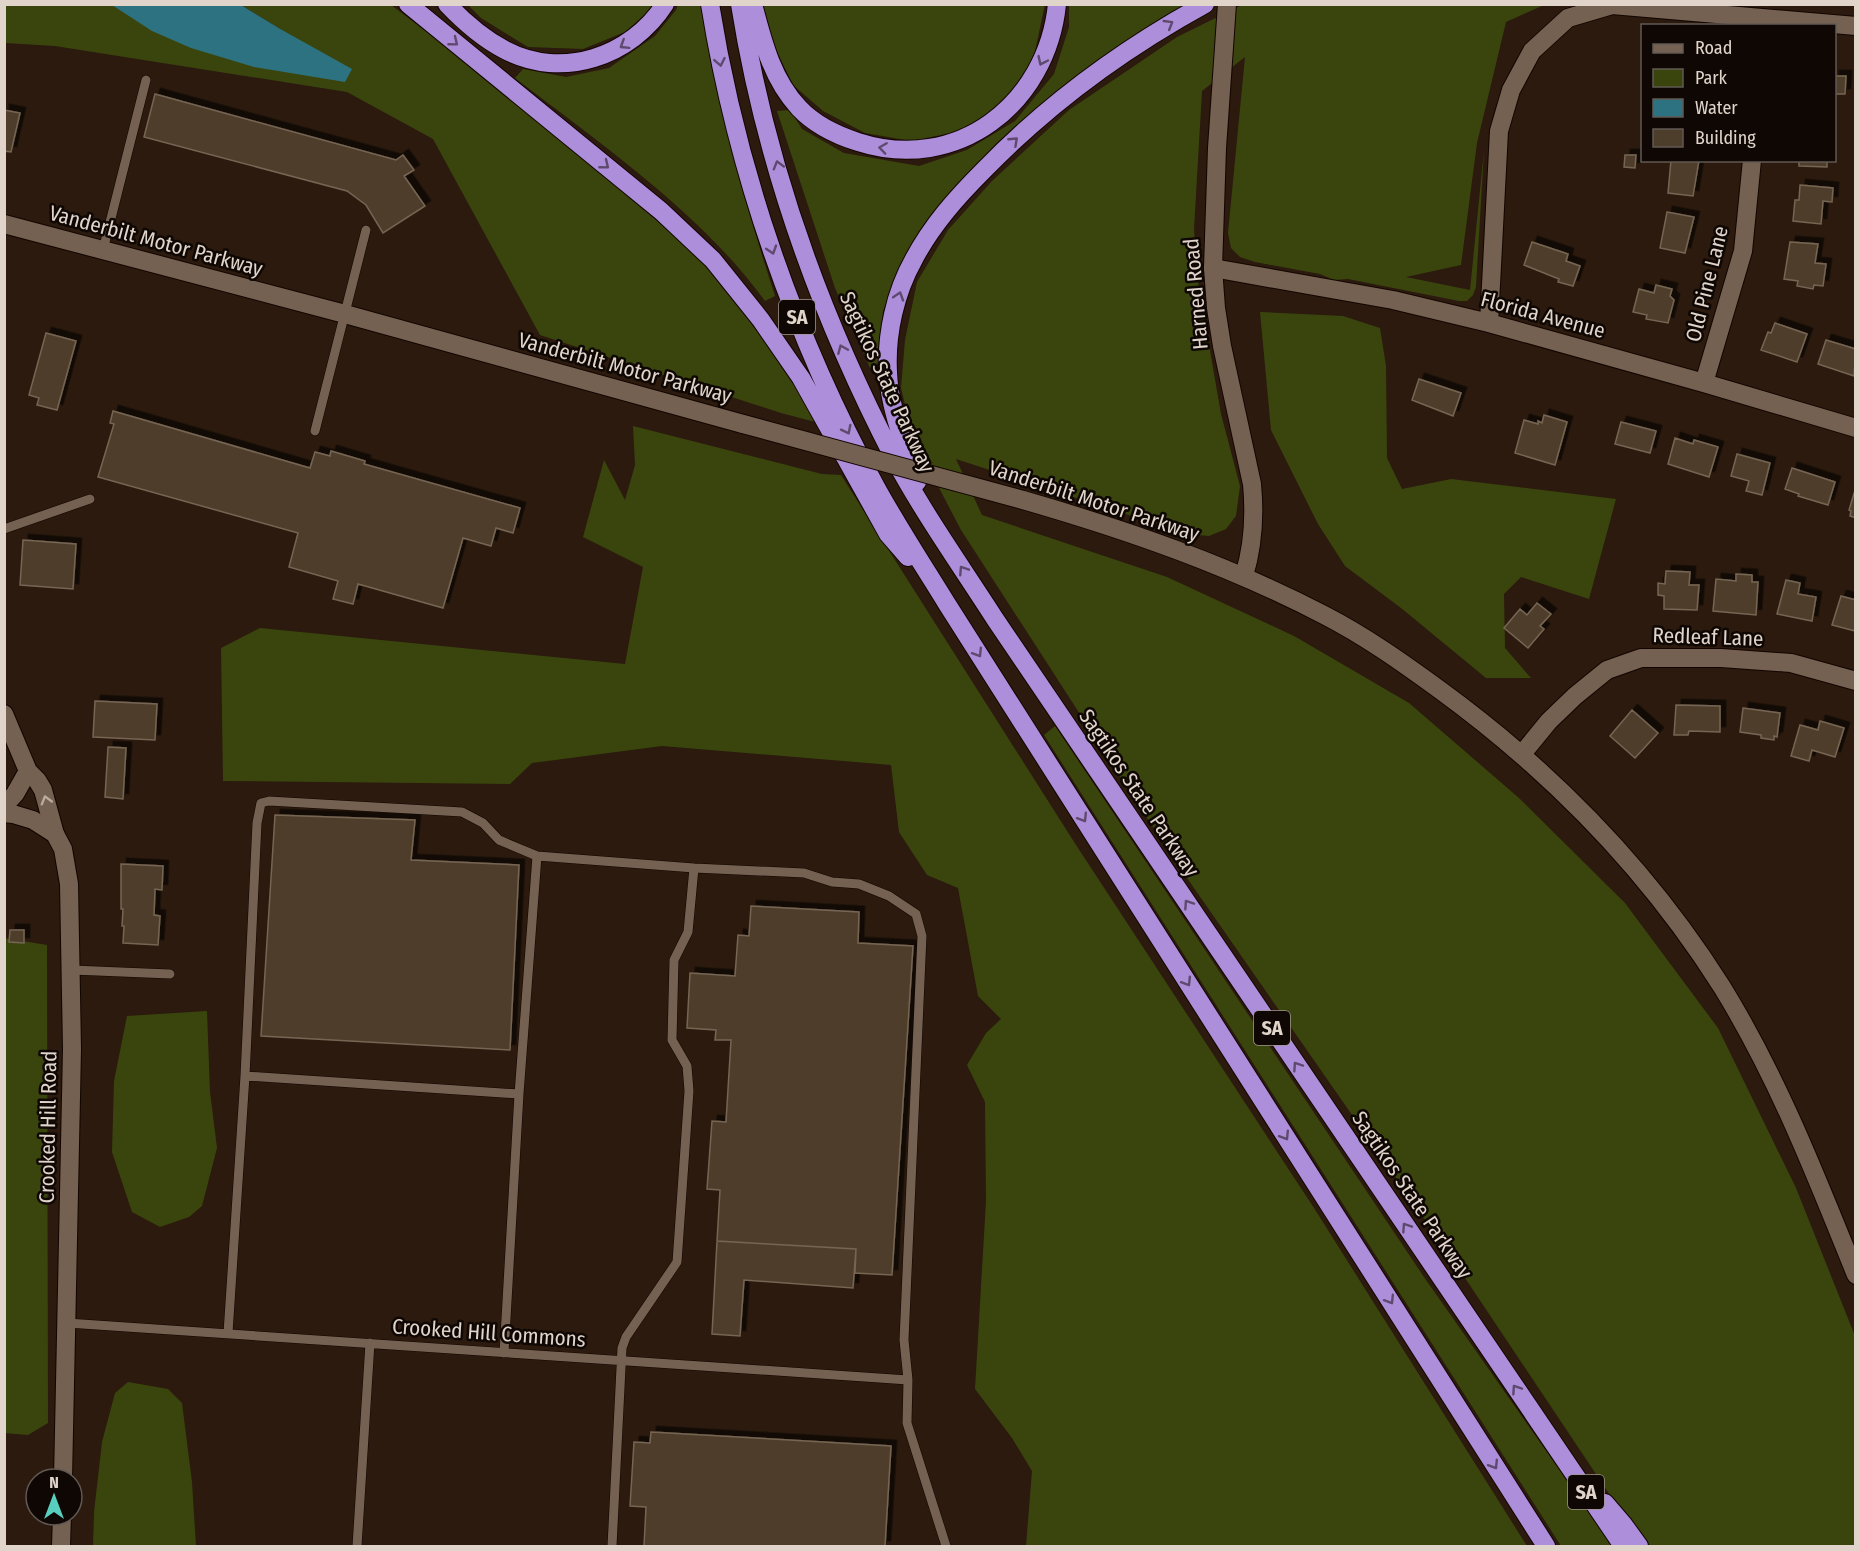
<svg xmlns="http://www.w3.org/2000/svg" width="1860" height="1551" font-family="'Fira Sans Condensed',sans-serif">
<style>
.green{fill:#3a450e}
.water{fill:#2d7280}
.building{fill:#4d3e2c;stroke:#766553;stroke-width:1.5;filter:url(#shadow)}
.lines{fill:none;stroke-linecap:round;stroke-linejoin:round}
.lane-casing{stroke:#120500;stroke-width:10}
.street-casing{stroke:#120500;stroke-width:20}
.secondary-casing{stroke:#120500;stroke-width:20}
.highway-casing{stroke:#120500;stroke-width:20}
.lane{stroke:#756151;stroke-width:9}
.street{stroke:#756151;stroke-width:18}
.secondary{stroke:#756151;stroke-width:18}
.highway{stroke:#ad8eda;stroke-width:18}
.secondary-bridge-casing{stroke:#120500;stroke-width:20;stroke-linecap:butt}
.secondary-bridge{stroke:#756151;stroke-width:18}
.oneway{stroke:#5e4a6e}
.oneway2{stroke:#bbaca0}
.labels{text-anchor:middle;stroke-width:5;stroke-linejoin:round;paint-order:stroke}
.shield{fill:#0e0703;stroke:#a1968f;stroke-width:1.5}
.shield-label{font-size:20px;font-weight:bold;fill:#e0d4cb}
.street-label{font-size:21px;fill:#e0d4cb;stroke:#0e0703}
</style>
<defs>
<filter id="shadow"><feDropShadow dx="5.5" dy="-5.5" stdDeviation="0" flood-color="#0009"/></filter>
</defs>
<rect width="100%" height="100%" fill="#2b1a0d"/>
<!-- green -->
<path class="green" d="M1045,4L1033,61L1006,101L961,131L911,141L865,133L823,111L793,85L765,27L763,5Z
M4,5H112L282,30L241,5H391L480,72L707,263L795,381L819,423L781,413L540,335L433,139L347,92L55,46L5,43Z
M468,5H656L625,32L583,49L528,47L481,18Z
M678,5H702C716,105 744,200 775,296L765,301C701,213 601,144 515,78L523,69L566,77L609,68L655,36L676,10Z
M1069,5H1192L1048,101L937,208L906,254L883,311L880,365L870,368L835,288L777,111L790,110L802,129L844,153L919,166L967,150L1015,121L1054,74L1069,27Z
M1242,5H1544L1506,22L1477,143L1461,265L1406,277L1470,290L1484,150L1476,287L1473,295L1467,301H1459L1348,279L1334,280L1320,274L1255,262L1240,257L1231,248L1228,233L1245,57L1202,91L1194,229L1197,276L1221,414L1240,486L1236,516L1226,529L1209,536L1187,534L956,459L982,515L1167,577L1294,636L1409,703L1519,798L1625,903L1718,1028L1796,1188L1855,1336V1546H1644L1451,1257L1171,855L961,530L913,438L901,388L905,340L917,282L948,230L992,181L1069,110L1177,37Z
M1260,312L1343,316L1380,328L1386,366L1387,458L1402,489L1451,479L1616,499L1589,599L1521,577L1504,594L1505,648L1531,678H1486L1401,608L1345,566L1318,524L1271,430Z
M633,426L822,474L841,475L1076,845L1314,1208L1527,1546H1026L1032,1471L1012,1438L975,1389L986,1201L985,1102L967,1065L986,1033L1001,1019L978,996L958,888L927,875L899,832L891,765L662,746L532,763L510,784L223,781L221,648L260,628L625,664L643,567L583,537L604,460L625,500L635,465Z
M1055,726L1426,1280L1613,1546H1561L1044,735Z
M4,938L47,945L48,1423L28,1435L4,1433Z
M207,1011L210,1092L217,1148L202,1206L189,1217L160,1227L132,1212L112,1152L114,1081L127,1016Z
M128,1382L168,1389L182,1403L192,1482L196,1546H93L94,1512L102,1442L115,1393Z"/>
<!-- water -->
<path class="water" d="M112,5H241L282,30L352,69L345,82L254,67L191,48L152,31Z"/>
<!-- building -->
<path class="building" d="M1834,76H1846L1845,94H1834Z
M155,94L396,160L403,155L414,170L404,176L425,206L383,233L366,205L347,191L144,137Z
M4,110L20,113L11,152L4,151Z
M1625,155H1636L1635,168L1624,167Z
M1671,160H1699L1693,196L1668,193Z
M1799,160H1827V167L1799,166Z
M1800,185L1833,188L1832,202L1823,201L1821,224L1793,221L1795,200H1799Z
M1667,212L1694,217L1685,253L1660,248Z
M1532,242L1568,254L1566,261L1580,266L1573,286L1558,282L1559,279L1524,265Z
M1790,242L1818,244L1815,263L1826,264L1823,286L1814,285L1813,289L1797,286L1798,281L1784,279Z
M1656,285L1672,289L1670,296L1674,300L1668,323L1646,319L1647,315L1633,312L1639,289L1654,293Z
M1775,323L1807,334L1797,362L1761,350L1768,332L1771,333Z
M46,333L76,341L57,410L37,405L39,398L29,395Z
M1826,340L1856,349L1854,376L1818,364Z
M1419,379L1461,393L1453,416L1412,400Z
M113,411L310,468L315,452L330,456L331,451L365,461L364,464L520,508L513,533L496,528L491,546L463,538L443,608L358,584L353,604L333,599L338,581L289,567L298,533L98,477L114,424L110,423Z
M1544,415L1567,422L1555,465L1515,453L1524,420L1538,424V421L1542,423Z
M1621,422L1656,431L1650,453L1615,444Z
M1675,438L1693,444L1694,440L1718,447L1709,477L1668,464Z
M1737,454L1770,463L1762,495L1746,491L1749,481L1731,476Z
M1792,468L1835,482L1828,505L1798,496L1799,494L1785,489Z
M1856,487V518L1850,516L1851,511L1849,510Z
M23,540L76,544L73,589L20,585Z
M1666,571L1690,572L1689,585H1699L1697,610L1664,609V596L1658,595V583L1665,584Z
M1736,574L1752,575V582H1758L1756,615L1713,611L1716,579L1736,581Z
M1786,580L1800,583L1798,594L1816,597L1812,621L1777,614Z
M1841,596L1856,600L1855,631L1832,625Z
M1537,603L1551,614L1540,626L1544,629L1528,648L1504,628L1520,609L1527,615Z
M95,701L157,704L155,740L93,737Z
M1676,705L1720,706V732L1689,731L1688,735H1674Z
M1743,708L1780,713L1777,737L1774,736V740L1761,738V735L1740,732Z
M1632,710L1658,733L1635,758L1610,736Z
M1820,721L1844,728L1835,757L1812,750L1809,761L1791,756L1800,725L1818,730Z
M108,747L126,748L123,799L105,797Z
M275,815L415,820L411,860L519,865L510,1050L261,1036Z
M121,864L163,866L162,890L155,889L154,915L160,916L158,945L123,943L124,926H122L123,909H121Z
M751,906L859,912L858,943L913,946L892,1275L855,1273L856,1249L717,1241L720,1190L707,1189L712,1121L726,1122L731,1040H715L716,1030L687,1028L690,973L735,976L738,935L749,936Z
M10,930H24V943L9,942Z
M717,1241L856,1249L853,1288L744,1280L740,1336L712,1334Z
M651,1432L891,1446L885,1546H644L646,1507L630,1506L634,1442L650,1443Z"/>
<g class="lines">
<defs>
<path id="lane" d="M103,250L146,80
M315,431L366,230
M4,529L90,499
M537,856L694,868L804,873L832,882L859,884L889,896L916,914L922,936L904,1340L908,1380L907,1423L946,1546
M72,970L170,974
M245,1076L519,1094
M67,1323L908,1380
M228,1333L245,1076L257,823L261,803L269,801L462,812L483,823L499,840L537,856L519,1094L504,1353
M357,1546L370,1343
M612,1546L622,1348L626,1337L677,1262L689,1091L687,1066L672,1040L674,960L688,932L694,868"/>
<path id="street" d="M1213,268L1393,300L1489,323L1704,383L1856,428
M1489,323L1499,131L1511,90L1532,51L1568,18L1612,5L1856,26
M1704,383L1743,251L1752,160
M4,714L28,771L37,780L43,790L55,834
M1522,754L1549,721L1575,696L1607,670L1641,658H1721L1791,663L1856,681
M4,806L15,794L28,771"/>
<path id="secondary" d="M1227,4L1217,148L1213,268L1216,308L1222,346L1252,484C1255,515 1253,546 1244,576
M4,224L345,314L743,424
M1023,500C1127,530 1228,565 1324,615C1365,636 1403,663 1440,690C1551,771 1648,870 1722,987C1778,1078 1816,1176 1856,1275
M4,813L13,814L33,820L55,834L63,849L69,884L72,1049L63,1479
M61,1546L62,1515"/>
<path id="highway" d="M408,4L661,211L713,260L761,320L801,378L888,534L908,557
M447,4C464,22 484,39 505,50C562,80 631,57 665,4
M710,4C737,173 795,338 876,487C898,527 923,565 947,604L1546,1546
M740,4C765,162 821,317 894,458C924,514 961,566 995,619L1623,1546
M753,4C763,42 772,79 799,108C815,125 836,135 858,142C957,174 1047,104 1057,4
M917,482C906,448 889,408 888,372C886,334 895,293 914,259C932,225 957,197 984,170C1049,103 1123,49 1205,4
M1605,1503L1623,1524L1639,1546"/>
</defs>
<!-- lane casing -->
<use href="#lane" class="lane-casing"/>
<!-- street casing -->
<use href="#street" class="street-casing"/>
<!-- secondary casing -->
<use href="#secondary" class="secondary-casing"/>
<!-- highway casing -->
<use href="#highway" class="highway-casing"/>
<!-- lane -->
<use href="#lane" class="lane"/>
<!-- street -->
<use href="#street" class="street"/>
<!-- secondary -->
<use href="#secondary" class="secondary"/>
<!-- highway -->
<use href="#highway" class="highway"/>
<defs>
<path id="secondary-bridge" d="M743,424L1023,500"/>
</defs>
<!-- secondary-bridge casing -->
<use href="#secondary-bridge" class="secondary-bridge-casing"/>
<!-- secondary-bridge -->
<use href="#secondary-bridge" class="secondary-bridge"/>
</g>
<!-- one-way arrows -->
<defs><path id="oneway-chevron" d="M-2-3.5L2.5 0L-2 3.5" fill="none" stroke-width="1.6" stroke-linecap="round" stroke-linejoin="round" transform="scale(1.5)"/></defs>
<g class="oneway">
<use href="#oneway-chevron" transform="translate(1169 24) rotate(-31)"/>
<use href="#oneway-chevron" transform="translate(454 42) rotate(39)"/>
<use href="#oneway-chevron" transform="translate(624 45) rotate(148)"/>
<use href="#oneway-chevron" transform="translate(1042 61) rotate(115)"/>
<use href="#oneway-chevron" transform="translate(720 62) rotate(79)"/>
<use href="#oneway-chevron" transform="translate(1014 141) rotate(-43)"/>
<use href="#oneway-chevron" transform="translate(883 148) rotate(-172)"/>
<use href="#oneway-chevron" transform="translate(605 165) rotate(39)"/>
<use href="#oneway-chevron" transform="translate(778 165) rotate(-106)"/>
<use href="#oneway-chevron" transform="translate(772 250) rotate(72)"/>
<use href="#oneway-chevron" transform="translate(899 296) rotate(-72)"/>
<use href="#oneway-chevron" transform="translate(842 349) rotate(-113)"/>
<use href="#oneway-chevron" transform="translate(847 430) rotate(63)"/>
<use href="#oneway-chevron" transform="translate(963 570) rotate(-123)"/>
<use href="#oneway-chevron" transform="translate(978 653) rotate(58)"/>
<use href="#oneway-chevron" transform="translate(1083 818) rotate(58)"/>
<use href="#oneway-chevron" transform="translate(1188 904) rotate(-124)"/>
<use href="#oneway-chevron" transform="translate(1187 982) rotate(58)"/>
<use href="#oneway-chevron" transform="translate(1297 1066) rotate(-124)"/>
<use href="#oneway-chevron" transform="translate(1285 1136) rotate(58)"/>
<use href="#oneway-chevron" transform="translate(1406 1227) rotate(-124)"/>
<use href="#oneway-chevron" transform="translate(1390 1300) rotate(58)"/>
<use href="#oneway-chevron" transform="translate(1516 1389) rotate(-124)"/>
<use href="#oneway-chevron" transform="translate(1494 1465) rotate(58)"/>
</g>
<use class="oneway2" href="#oneway-chevron" transform="translate(46 800) rotate(-106)"/>
<g class="labels">
<!-- shield labels -->
<g class="shield">
<rect x="779" y="300" width="36" height="34" rx="4.5"/>
<rect x="1254" y="1011" width="36" height="34" rx="4.5"/>
<rect x="1568" y="1475" width="36" height="34" rx="4.5"/>
</g>
<g class="shield-label">
<text x="797" y="324">SA</text>
<text x="1272" y="1035">SA</text>
<text x="1586" y="1499">SA</text>
</g>
<!-- street labels -->
<g class="street-label">
<text transform="translate(156 241) rotate(15)" y="7">Vanderbilt Motor Parkway</text>
<text transform="translate(1707 284) rotate(-76)" y="7">Old Pine Lane</text>
<text transform="translate(1196 294) rotate(-95)" y="7">Harned Road</text>
<text transform="translate(1543 315) rotate(15)" y="7">Florida Avenue</text>
<text transform="translate(625 368) rotate(15)" y="7">Vanderbilt Motor Parkway</text>
<text transform="translate(887 382) rotate(65)" y="7">Sagtikos State Parkway</text>
<text transform="translate(1094 501) rotate(18)" y="7">Vanderbilt Motor Parkway</text>
<text transform="translate(1708 637) rotate(2)" y="7">Redleaf Lane</text>
<text transform="translate(1139 793) rotate(56)" y="7">Sagtikos State Parkway</text>
<text transform="translate(48 1127) rotate(-89)" y="7">Crooked Hill Road</text>
<text transform="translate(1412 1195) rotate(56)" y="7">Sagtikos State Parkway</text>
<text transform="translate(489 1333) rotate(4)" y="7">Crooked Hill Commons</text>
</g>
</g>
<!-- border -->
<rect width="1860" height="1551" fill="none" stroke="#e0d4cb" stroke-width="12"/>
<!-- legend -->
<rect x="1641" y="24" width="195" height="138" fill="#0e0703" stroke="#625953" stroke-width="1.5"/>
<rect x="1653" y="44" width="30" height="9" fill="#756151" stroke="#625953" stroke-width="1.5"/>
<text x="1695" y="54" font-size="18" fill="#e0d4cb">Road</text>
<rect x="1653" y="69" width="30" height="18" fill="#3a450e" stroke="#625953" stroke-width="1.5"/>
<text x="1695" y="84" font-size="18" fill="#e0d4cb">Park</text>
<rect x="1653" y="99" width="30" height="18" fill="#2d7280" stroke="#625953" stroke-width="1.5"/>
<text x="1695" y="114" font-size="18" fill="#e0d4cb">Water</text>
<rect x="1653" y="129" width="30" height="18" fill="#4d3e2c" stroke="#625953" stroke-width="1.5"/>
<text x="1695" y="144" font-size="18" fill="#e0d4cb">Building</text>
<!-- north arrow -->
<g transform="translate(54 1497)"><circle r="28" fill="#0e0703" stroke="#625953" stroke-width="1.5"/>
<path d="M0-4.5L10 22L0 15L-10 22Z" fill="#58cebf"/>
<text y="-9" font-size="16" font-weight="bold" text-anchor="middle" fill="#e0d4cb">N</text>
</g>
</svg>
